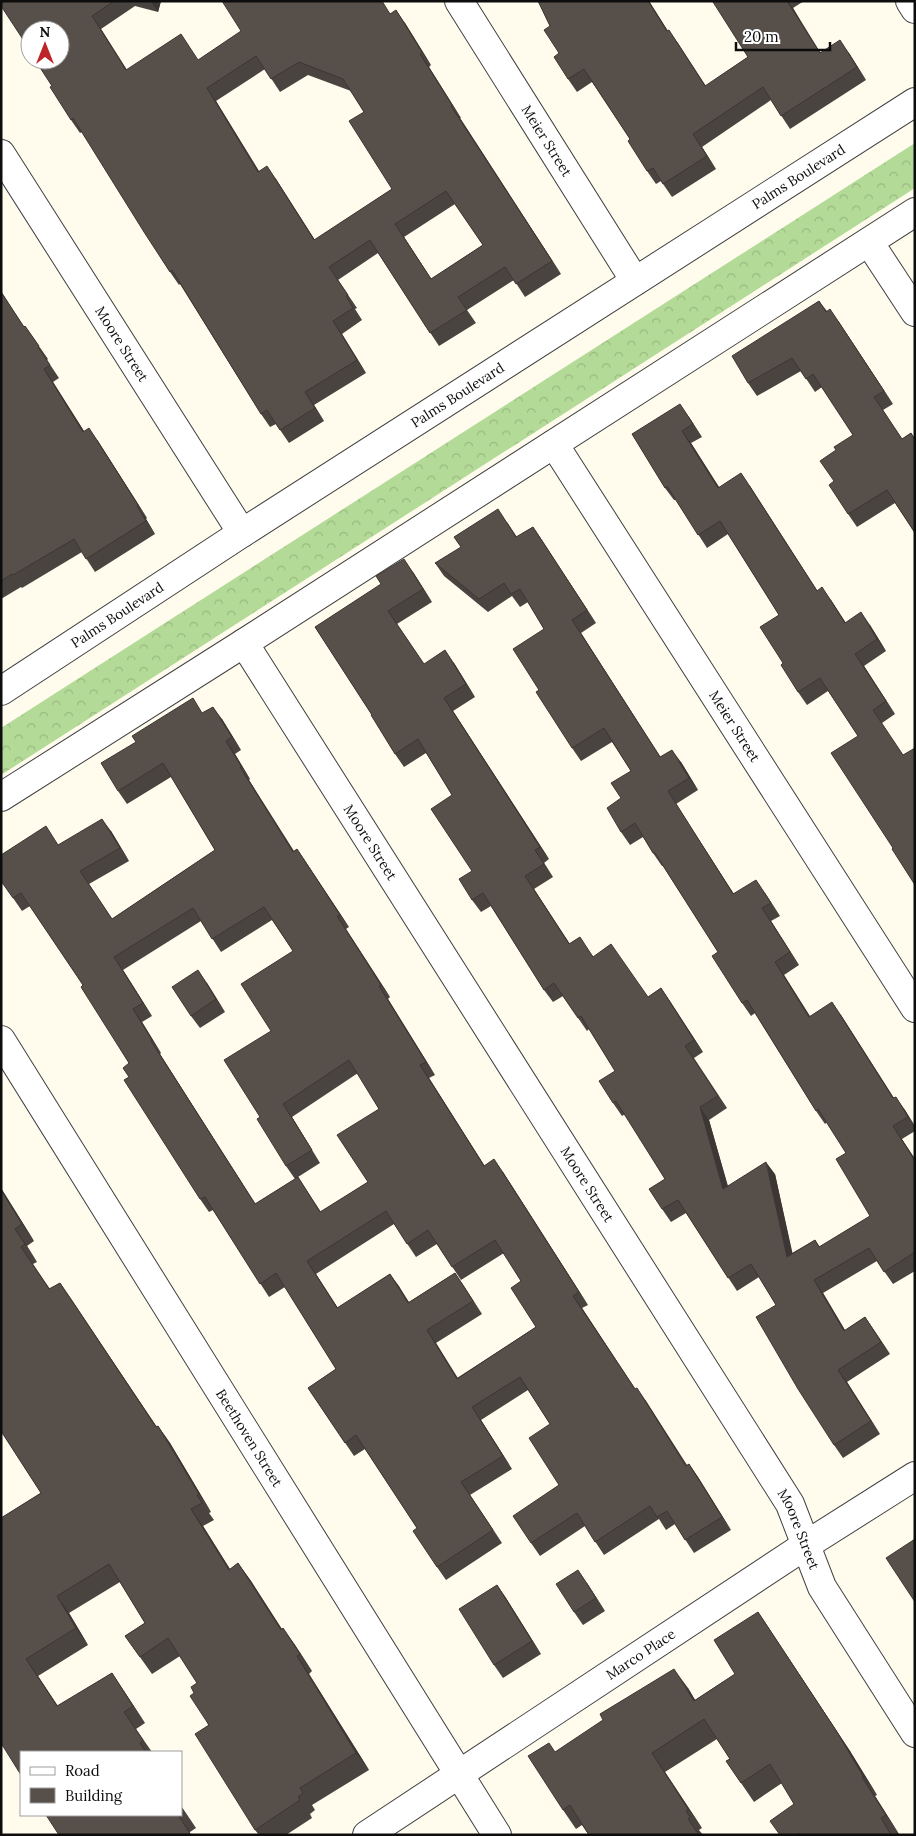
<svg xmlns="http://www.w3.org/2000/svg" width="916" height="1836" font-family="Lora,serif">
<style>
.forest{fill:url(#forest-crowns)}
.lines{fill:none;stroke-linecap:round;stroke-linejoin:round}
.minor-casing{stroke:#404040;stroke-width:30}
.tertiary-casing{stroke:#404040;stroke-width:30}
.minor{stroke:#fff;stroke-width:28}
.tertiary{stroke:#fff;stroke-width:28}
.wall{fill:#4a4440;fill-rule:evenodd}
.shaded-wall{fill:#3c3734}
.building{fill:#564f4a;stroke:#3c3734;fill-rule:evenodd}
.labels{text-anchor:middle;stroke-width:5;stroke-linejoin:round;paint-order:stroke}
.street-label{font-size:14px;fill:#0d0d0d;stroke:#fff}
</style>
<defs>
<pattern id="forest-crowns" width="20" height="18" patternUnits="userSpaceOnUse" patternTransform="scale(1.25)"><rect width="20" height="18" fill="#b3da97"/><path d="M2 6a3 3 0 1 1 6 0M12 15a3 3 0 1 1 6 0" fill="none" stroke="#99ba81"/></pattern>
</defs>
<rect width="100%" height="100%" fill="#fffcee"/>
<!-- forest -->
<path class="forest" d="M915,143V188L1,775V728Z"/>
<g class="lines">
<defs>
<g id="minor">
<path id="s1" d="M459,1L635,281"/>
<path d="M910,1L915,9"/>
<path id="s2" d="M1,154L242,533"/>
<path d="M869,242L915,312"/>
<path id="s3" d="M554,444L915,1008"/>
<path id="s4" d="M244,643L790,1504L822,1587L915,1733"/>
<path d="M1,797L244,643L915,212"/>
<path id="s5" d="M367,1835L806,1545L915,1476"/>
</g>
<g id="tertiary">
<path id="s6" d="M1,691L242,533L915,102"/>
<path id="s7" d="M1,1040L497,1835"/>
</g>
</defs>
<!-- minor casing -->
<use href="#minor" class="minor-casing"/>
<!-- tertiary casing -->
<use href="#tertiary" class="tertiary-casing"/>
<!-- minor -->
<use href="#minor" class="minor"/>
<!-- tertiary -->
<use href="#tertiary" class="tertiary"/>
</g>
<!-- wall -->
<path class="wall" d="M1,1H161L158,12L135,6L101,29L127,70L198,60L390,13L405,23L431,65L429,67L461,118H460L561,274L525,297L514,280L467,310L476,323L439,346L378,253L338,280L357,308L355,309L362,320L342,334L366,373L314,405L324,421L289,443L276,424L270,427L261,414L180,284L179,285L170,272L82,132L80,133L71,120L52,86L26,44ZM265,69L280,92L308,75L351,91L364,112L392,189L315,240L276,179L259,171L216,101ZM455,204L483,245L431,279L404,237Z
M538,1H649L668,31L678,43L706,86L748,57L715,1H804L793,8L820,52L849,53L866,80L790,129L771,100L702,147L716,169L672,197L661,181L656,184L647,171L630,139L592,82L577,92L568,79L550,26Z
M1,291L24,327L25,326L48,359L47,360L59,378L53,382L84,431L98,441L147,518L146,519L155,534L95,572L82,552L22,588L21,587L1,599Z
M819,301L827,311L839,322L893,404L883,410L902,439L911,433L915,439V533L895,503L857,527L848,514L834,481L836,450L853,435L822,387L815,392L801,371L757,396L748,383Z
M689,417L702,437L691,443L719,487L750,486L817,591L831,600L846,623L870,625L886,651L864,666L895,714L882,723L893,848L858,736L828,691L807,705L798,692L783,663L779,615L728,534L707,548L676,500H674L665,488L632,434Z
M507,522L517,537L533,527L596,623L581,633L660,757L681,762L698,790L676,804L734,894L765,893L780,916L771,921L799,965L784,975L810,1016L841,1015L894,1098L905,1110L915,1126V1131L902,1139L915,1159V1271L893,1284L877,1261L823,1293L845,1330L865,1317L890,1354L847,1382L880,1434L843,1458L834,1445L776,1305L759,1277L737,1291L686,1213L671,1222L662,1209L665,1179L625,1114L622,1116L613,1103L615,1071L589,1029L587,1031L563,996L553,1002L544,990L491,906L481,912L472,900V871L452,795L426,753L404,767L395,754L372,715L315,627L413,572L432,602L397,624L424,664L454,663L475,697L453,711L549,859L544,863L553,877L534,889L570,944L593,956L648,997L661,988L703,1052L694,1058L727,1108L709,1120L728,1186L775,1174L792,1253L815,1240L820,1247L870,1216L846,1153L827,1122L825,1124L816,1111L755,1013L751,1016L742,1003L718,952L663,866H662L653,853L643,837L630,845L621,832V798L631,771L612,742L581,761L572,748L539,690L544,629L528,602L520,607L512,596L488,612L444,576L435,563Z
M203,713L222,719L241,750L235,754L250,779L249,780L294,851L297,849L349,927L346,929L390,997L388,999L435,1075L429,1078L484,1165L503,1172L588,1305L582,1308L635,1389L646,1401L687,1465L689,1464L698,1477L731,1530L694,1553L675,1524L666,1530L659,1519L604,1555L585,1526L540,1556L531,1543L559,1485L550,1424L528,1390L481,1420L512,1469L470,1495L502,1543L446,1580L437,1567L417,1528L365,1449L354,1456L308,1388L336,1369L285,1287L269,1297L213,1210L209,1212L200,1199L129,1077V1063L83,985L30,906L22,911L13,898L59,845L111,831L129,861L89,884L112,919L215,850L171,777L127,804L118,791ZM272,920L293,951L271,1031L260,1117L286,1166L295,1179L255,1204L160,1054L161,1053L142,1022L152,1016L123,970L201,921L221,952ZM358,1073L379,1109L368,1182L321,1212L298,1177L320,1163L292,1117ZM394,1224L416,1257L437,1244L461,1280L504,1253L521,1281L536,1327L457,1378L436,1343L482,1314L455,1273L409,1302L390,1274L338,1308L316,1274Z
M207,983L225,1012L200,1028L191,1016Z
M1,1188L34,1241L27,1246L37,1262L33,1264L50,1289L60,1283L157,1427L158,1426L170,1443L211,1512L209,1513L214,1520L203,1526L230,1569L238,1563L251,1581L282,1629L283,1628L295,1645L312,1671L309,1674L369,1770L312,1805L315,1810L310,1814L312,1818L286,1835H259L255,1830L194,1693L197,1683L180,1656L152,1674L125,1636L145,1623L120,1582L69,1613L88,1645L38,1676L58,1706L112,1673L145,1723L136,1729L152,1752H21L1,1518L41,1493L1,1431Z
M587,1583L605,1611L583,1625L574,1612Z
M497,1585L506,1598L541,1654L503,1678L494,1665Z
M758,1612L850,1751L877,1795L875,1796L899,1834L780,1835L794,1804L782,1783L754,1802L726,1761L730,1759L717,1739L665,1772L702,1828L699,1830L703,1835H589L582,1825L576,1829L563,1810L555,1752L688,1688L695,1700L735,1674Z
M181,1806L196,1828L190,1832L46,1815H181Z"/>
<!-- shaded-wall -->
<path class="shaded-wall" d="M150,1H161L158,12Z
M648,1H649L676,44L667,31Z
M787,1L793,8L806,31L829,66L797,18Z
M396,10L405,23L431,65L422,52Z
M92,16L101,29L135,83L126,70Z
M840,40L849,53L866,80L857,67Z
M420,54L429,67L461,118L452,105Z
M207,88L216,101L267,185L258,172Z
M451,106L460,118L561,274L552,261Z
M693,134L702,147L716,169L707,156Z
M267,166L276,179L323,253L314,240Z
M395,224L404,237L440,292L431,279Z
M830,309L839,322L893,404L884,391Z
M333,321L342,334L366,373L357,360Z
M44,369L53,382L92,444L83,432Z
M305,392L314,405L324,421L315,408Z
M680,404L689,417L702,437L693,424Z
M89,428L98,441L147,518L138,505Z
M682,431L691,443L727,500L718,488Z
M741,473L750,486L826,604L817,591Z
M137,506L146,519L155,534L146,521Z
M533,527L542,540L596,623L587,610Z
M404,559L413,572L432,602L423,589Z
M822,587L831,600L854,636L845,623Z
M861,612L870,625L886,651L877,639Z
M572,620L581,633L669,770L660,757Z
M445,650L454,663L475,697L466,684Z
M855,654L864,666L895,714L886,701Z
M444,698L453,711L549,859L540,847Z
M213,707L222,719L241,750L232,737Z
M226,741L235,754L250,779L241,766Z
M672,750L681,762L698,790L689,778Z
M240,767L249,780L302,865L293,852Z
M668,791L676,804L742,907L733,894Z
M102,819L111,831L129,861L120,848Z
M297,849L306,862L349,927L340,915Z
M535,850L544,863L553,877L544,864Z
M525,876L534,889L578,957L569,944Z
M756,880L765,893L780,916L771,903Z
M762,908L771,921L799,965L790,952Z
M337,916L346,929L390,997L381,985Z
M114,957L123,970L152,1016L143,1003Z
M775,962L784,975L818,1030L809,1017Z
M198,970L207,983L225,1012L216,999Z
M379,986L388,999L435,1075L426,1062Z
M661,988L670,1001L703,1052L694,1040Z
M832,1002L841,1015L902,1111L893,1098Z
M133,1009L142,1022L161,1053L152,1040Z
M151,1041L160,1054L264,1217L255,1204Z
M420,1065L429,1078L493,1179L484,1166Z
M896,1097L905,1110L915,1127L908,1117Z
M283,1104L292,1117L320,1163L312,1150Z
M700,1107L709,1120L732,1202L723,1189Z
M893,1126L915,1159V1161Z
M494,1159L503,1172L588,1305L579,1292Z
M766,1162L775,1174L796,1269L787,1257Z
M1,1188L34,1241L22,1224L1,1190Z
M15,1229L27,1246L37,1262Z
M307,1261L316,1274L346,1321L337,1308Z
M455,1273L464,1286L482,1314L473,1301Z
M390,1274L399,1286L417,1316L408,1303Z
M814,1280L823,1293L853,1344L844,1331Z
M60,1283L72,1300L168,1444L156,1427Z
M573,1296L582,1308L644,1402L635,1389Z
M865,1317L874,1330L890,1354L881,1342Z
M427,1330L436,1343L466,1391L457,1379Z
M838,1370L847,1382L880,1434L871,1421Z
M637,1388L646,1401L695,1479L686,1466Z
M472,1407L481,1420L512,1469L503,1456Z
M158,1426L170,1443L211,1512L199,1494Z
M689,1464L698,1477L731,1530L722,1517Z
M461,1482L470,1495L502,1543L493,1530Z
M191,1509L203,1526L241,1587L229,1570Z
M238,1563L251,1581L293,1647L281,1630Z
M578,1570L587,1583L605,1611L596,1598Z
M497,1585L506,1598L541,1654L532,1641Z
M57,1596L69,1613L88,1645L76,1628Z
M758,1612L850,1751L877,1795L863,1776Z
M283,1628L295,1645L312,1671L300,1654Z
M297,1656L309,1674L369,1770L356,1753Z
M26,1659L38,1676L69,1724L57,1706Z
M674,1669L688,1688L707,1720L694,1701Z
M112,1673L124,1691L145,1723L133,1706Z
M652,1753L665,1772L702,1828L688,1809Z
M862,1777L875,1796L899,1834L886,1815Z
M181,1806L196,1828L181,1807Z"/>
<!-- building -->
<path class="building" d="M1,1H114L92,16L126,70L181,34L198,60L241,31L222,1H382L390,14L396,10L422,52L420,54L452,105L451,106L552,261L516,284L505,267L458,297L467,310L430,333L370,240L329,267L348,295L346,296L353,308L333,321L357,360L305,392L315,408L280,430L267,410L261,414L172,270L170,272L144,232L73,118L71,120L50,87L52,86L35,60H60V30H30V53L25,45L26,44L1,6ZM256,56L271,79L299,62L343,79L364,112L349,121L392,189L314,240L267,166L258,172L207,88ZM446,191L483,245L431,279L395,224Z
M538,1H648L667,31L669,30L705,86L748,57L713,2L715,1H787L820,53L840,40L857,67L781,116L763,87L693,134L707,156L663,184L653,168L647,171L628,141L630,139L584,69L568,79L554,57L559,53L544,30L550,26Z
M1,292L24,327L25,326L39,346L38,347L50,365L44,369L83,432L89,428L138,505L137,506L146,521L86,559L74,539L13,575L12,574L1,581Z
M819,301L826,312L830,309L884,391L874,397L902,439L911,433L915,440V533L887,490L848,514L829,485L834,481L820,461L836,450L834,447L853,435L813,374L806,379L792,358L748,383L732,356Z
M680,404L693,424L682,431L718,488L741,473L817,591L822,587L845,623L861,612L877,639L855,654L886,701L873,710L903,755L915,748V885L892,849L893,848L831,753L858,736L820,678L798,692L781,665L783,663L760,627L779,615L720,521L698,535L667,486L665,488L632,434Z
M498,509L516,537L533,527L587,610L572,620L660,757L672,750L689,778L668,791L733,894L756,880L771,903L762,908L790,952L775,962L809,1017L832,1002L893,1098L896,1097L908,1117L893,1126L915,1161V1252L884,1272L869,1248L814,1280L844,1331L865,1317L881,1342L838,1370L871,1421L834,1445L798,1389L756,1317L776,1305L751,1264L728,1278L678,1200L662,1209L649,1189L665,1179L616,1101L613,1103L599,1081L615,1071L581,1016L578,1018L554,983L544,990L483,893L472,900L459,879L472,871L431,809L452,795L418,739L395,754L371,715H372L315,627L381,584L376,576L404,559L423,589L388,611L424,664L445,650L466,684L444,698L540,847L535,850L544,864L525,876L569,944L580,937L593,957L611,944L648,997L661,988L694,1040L685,1046L718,1096L700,1107L723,1189L766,1162L787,1257L815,1240L819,1247L870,1216L836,1159L846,1153L818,1109L816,1111L747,1000L742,1003L712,956L718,952L655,853H653L635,823L621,832L607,808L621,798L611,783L631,771L604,728L572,748L536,692L539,690L513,649L544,629L520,589L511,594L504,583L479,599L435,563L461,547L454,537Z
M193,698L202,713L213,707L232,737L226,741L241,766L240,767L293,852L297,849L340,915L337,916L381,985L379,986L426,1062L420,1065L484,1166L494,1159L579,1292L573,1296L635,1389L637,1388L686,1466L689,1464L722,1517L685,1540L667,1511L657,1517L650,1506L595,1542L577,1513L531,1543L513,1516L559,1485L529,1438L550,1424L520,1377L472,1407L503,1456L461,1482L493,1530L437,1567L413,1531L417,1528L356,1435L345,1443L308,1388L336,1369L276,1273L260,1284L205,1197L200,1199L124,1080L129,1077L123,1068L129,1063L81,987L83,985L21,893L13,898L1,881V855L46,826L58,845L102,819L120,848L80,871L112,919L215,850L163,763L118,791L101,763L136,742L132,736ZM264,907L293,951L241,984L271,1031L224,1060L260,1117L257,1119L286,1166L312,1150L283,1104L349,1060L379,1109L337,1135L368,1182L320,1212L298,1177L255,1204L151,1041L152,1040L133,1009L143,1003L114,957L193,908L212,939ZM386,1211L407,1244L428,1230L452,1267L495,1240L521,1281L511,1288L536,1327L457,1379L427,1330L473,1301L455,1273L408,1303L390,1274L337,1308L307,1261Z
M198,970L216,999L191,1016L172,987Z
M1,1190L22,1224L15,1229L25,1244L21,1247L49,1289L60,1283L156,1427L158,1426L199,1494L197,1495L202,1503L191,1509L229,1570L238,1563L281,1630L283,1628L300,1654L297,1656L356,1753L300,1788L303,1793L298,1797L300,1800L255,1830L195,1734L209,1725L190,1696L194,1693L191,1687L197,1683L168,1638L140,1657L125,1636L145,1623L109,1564L57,1596L76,1628L26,1659L57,1706L112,1673L133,1706L124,1712L143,1740L140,1743L146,1752H21V1775L1,1743V1518L41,1493L1,1431Z
M915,1539V1602L886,1558Z
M578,1570L596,1598L574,1612L556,1584Z
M497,1585L532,1641L494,1665L459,1609Z
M758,1612L837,1732L863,1776L862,1777L886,1815L881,1818L891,1835H800L799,1833L797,1835H780L770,1821L794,1804L770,1764L741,1783L726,1761L730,1759L704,1719L652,1753L688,1809L686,1811L690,1817L688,1819L699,1835H589L570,1805L563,1810L528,1756L549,1743L555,1752L603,1720L600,1714L674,1669L694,1701L735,1674L714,1640Z
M46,1815H178L191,1835H59Z"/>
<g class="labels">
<!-- street labels -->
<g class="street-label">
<text dy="5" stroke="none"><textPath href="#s1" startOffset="165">Meier Street</textPath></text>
<text dy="5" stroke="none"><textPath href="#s6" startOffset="949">Palms Boulevard</textPath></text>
<text dy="5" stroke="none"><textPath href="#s2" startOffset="225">Moore Street</textPath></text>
<text dy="5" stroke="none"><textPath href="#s6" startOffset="544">Palms Boulevard</textPath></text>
<text dy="5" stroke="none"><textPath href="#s6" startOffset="139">Palms Boulevard</textPath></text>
<text dy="5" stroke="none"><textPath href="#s3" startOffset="335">Meier Street</textPath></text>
<text dy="5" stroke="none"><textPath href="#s4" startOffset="236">Moore Street</textPath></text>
<text dy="5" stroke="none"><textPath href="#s4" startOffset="641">Moore Street</textPath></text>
<text dy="5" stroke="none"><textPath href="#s7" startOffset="469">Beethoven Street</textPath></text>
<text dy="5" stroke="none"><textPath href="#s4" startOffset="1046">Moore Street</textPath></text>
<text dy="5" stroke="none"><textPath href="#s5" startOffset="328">Marco Place</textPath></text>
</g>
</g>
<!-- border -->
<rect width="916" height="1836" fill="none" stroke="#0d0d0d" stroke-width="5"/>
<!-- legend -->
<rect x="20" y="1751" width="162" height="65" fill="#ffffff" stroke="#9e9e9e"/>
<rect x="30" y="1767" width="25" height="8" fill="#ffffff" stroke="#9e9e9e"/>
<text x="65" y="1776" font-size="15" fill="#0d0d0d">Road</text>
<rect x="30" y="1788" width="25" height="15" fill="#564f4a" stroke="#9e9e9e"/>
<text x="65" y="1801" font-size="15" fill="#0d0d0d">Building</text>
<!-- north arrow -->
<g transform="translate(45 45)"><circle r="24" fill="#ffffff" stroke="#9e9e9e"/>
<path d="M0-4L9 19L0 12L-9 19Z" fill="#bd2629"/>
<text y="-8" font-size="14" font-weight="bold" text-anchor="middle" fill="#0d0d0d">N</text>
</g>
<!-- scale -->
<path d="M736 42v8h94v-8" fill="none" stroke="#0d0d0d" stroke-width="2.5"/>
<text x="744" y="42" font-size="15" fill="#0d0d0d" stroke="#ffffff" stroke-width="4" paint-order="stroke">20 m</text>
</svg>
